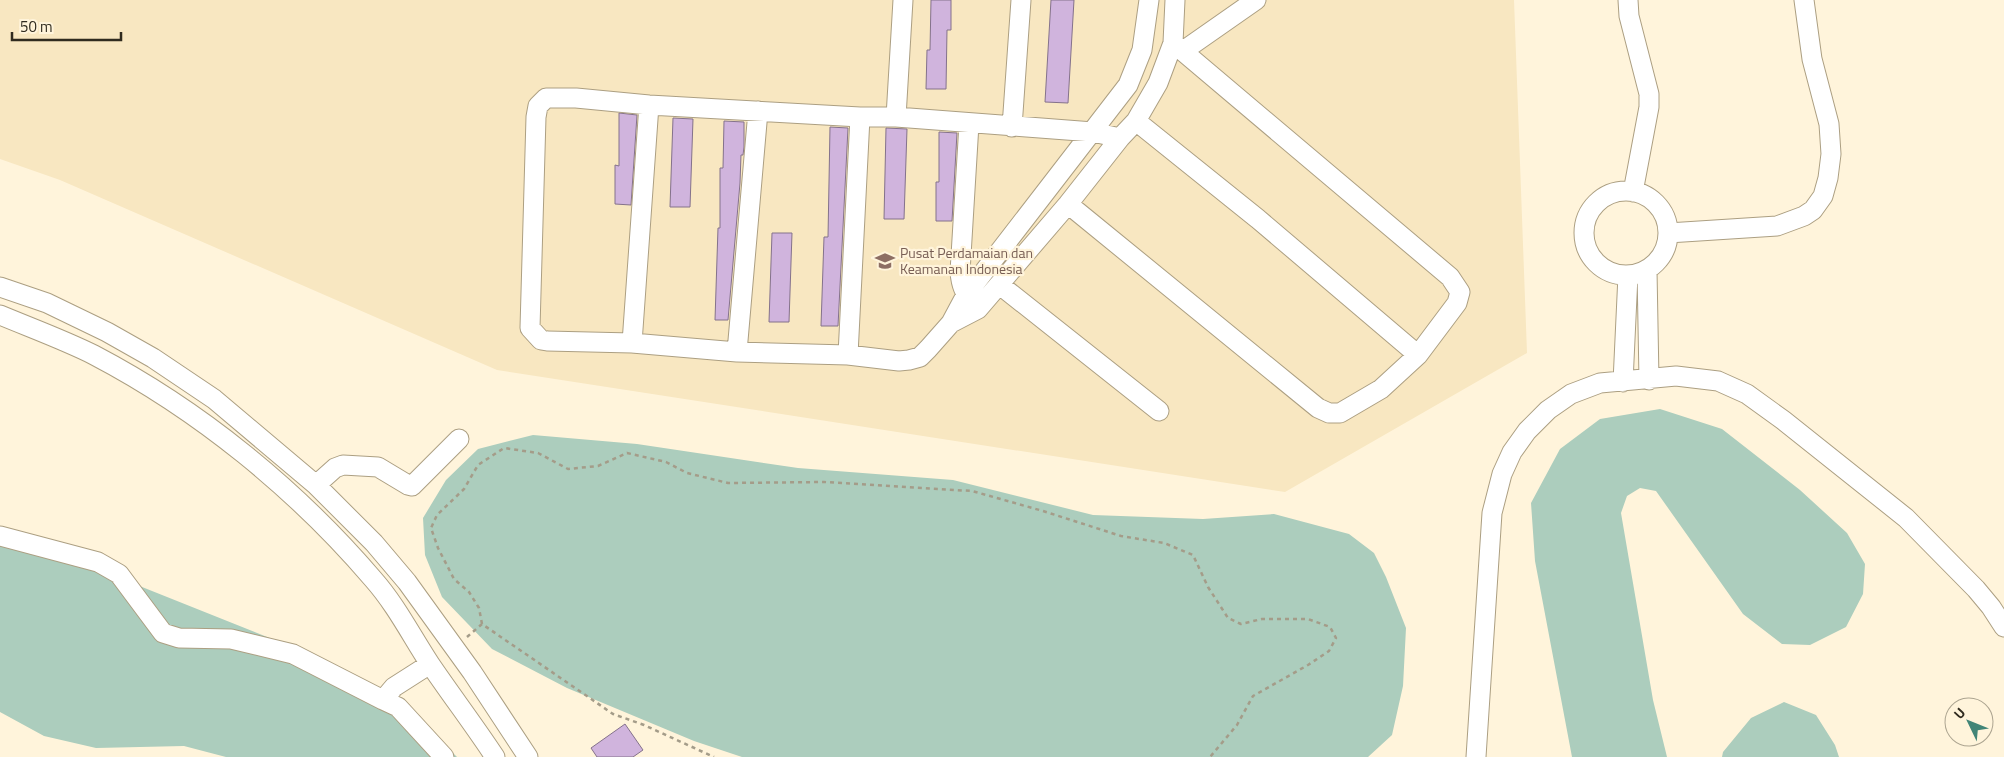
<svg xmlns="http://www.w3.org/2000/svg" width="2004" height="757" font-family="'Titillium Web',sans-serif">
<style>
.built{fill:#f8e7c1}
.green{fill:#accdbd}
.building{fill:#d0b4dd;stroke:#84728b}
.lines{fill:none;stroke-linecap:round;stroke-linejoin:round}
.minor-casing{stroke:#ac9f82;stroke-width:21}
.path{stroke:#a49c89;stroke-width:2.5;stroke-dasharray:4 4;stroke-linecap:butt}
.minor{stroke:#fff;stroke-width:19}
.labels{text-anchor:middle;stroke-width:4.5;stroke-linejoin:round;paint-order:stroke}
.education-label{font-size:14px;fill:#785e54;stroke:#fff4db;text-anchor:start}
</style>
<rect width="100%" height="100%" fill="#fff4db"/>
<!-- built -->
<path class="built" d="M0,0H1514L1527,353L1285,492L497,370L60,180L0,159Z"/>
<!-- green -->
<path class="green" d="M1660,409L1722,429L1800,490L1847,533L1865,564L1863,594L1846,627L1810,645L1782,644L1743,614L1656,491L1640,488L1627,496L1621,513L1653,700L1667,757H1572L1535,561L1531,503L1560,449L1600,419Z
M533,435L637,444L798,468L953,480L1093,515L1203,519L1274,514L1349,534L1374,553L1386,577L1406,628L1403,686L1392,735L1368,757H742L694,741L567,688L492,649L442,597L425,555L423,518L446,480L478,449Z
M0,540L127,581L327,661L398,698L457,757H226L184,746L96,748L44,736L0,712Z
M1784,702L1816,715L1835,745L1839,757H1722L1723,752L1751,718Z"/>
<!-- building -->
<path class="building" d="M931,0H951V30H947L946,89H926L927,50H930Z
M1051,0H1074L1068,103L1045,102Z
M619,113L637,115L631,205L615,204V165L619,166Z
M673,118L693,119L690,207H670Z
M724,121L744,122V147L743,155H741L740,183L728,320H715L718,228H720V168H723Z
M830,127L848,128L838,326H821L824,237H828Z
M886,128L907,129L904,219H884Z
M939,132L957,133L952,221H936V182H939Z
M772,233H792L789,322H769Z
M625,724L643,750L633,757H597L591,748Z"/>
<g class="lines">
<defs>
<path id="minor" d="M1628,0L1629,16L1649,94V107L1633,192
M1183,51L1256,0
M896,117L903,0
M1136,121L1258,219L1418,355
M969,124L960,272C961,285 964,293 973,302
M1012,127L1021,0
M1120,138L1093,132L896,117H860L649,105L576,98H546L538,106L536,117L530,328L541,340L547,341L632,343L737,352L848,355L899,361L909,360L920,357L928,349L951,323L966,295L1128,85L1142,50L1149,0
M1584 233a42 42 0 1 1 84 0a42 42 0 1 1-84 0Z
M1068,204L1318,408L1329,413H1340L1381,389L1418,355L1457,303L1460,292L1450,277L1173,43
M1668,233L1777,226L1804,216L1813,210L1823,196L1828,178L1831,154L1829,124L1812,59L1804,0
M1647,270L1649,380
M1000,285L1159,411
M0,287L47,303L107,332L153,358L214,399L316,485L374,543L407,582L472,672L528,757
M0,315C31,328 64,340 94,355C199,410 296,489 373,579C396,605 411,635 430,664C451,695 474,725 495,757
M951,323L978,309L1068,204L1120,138L1136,121L1158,83L1173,43L1175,0
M632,343L649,105
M737,352L758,111
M848,355L860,117
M1623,382L1628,275
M316,485L335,468L343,465L378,467L408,485L412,486L459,439
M0,536L98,562L119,574L163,633L179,638L231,639L293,654L383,700
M430,664L394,687L383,700L398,707L444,757
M1476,757L1492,513L1502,474L1512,452L1527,431L1548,410L1571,394L1600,383L1676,376L1718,381L1747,394L1783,420L1906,518L1976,589L1991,607L2004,627"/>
</defs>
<!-- minor casing -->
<use href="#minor" class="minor-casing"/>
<!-- path -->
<path class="path" d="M482,624L479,608L469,592L454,579L438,548L431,528L437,515L464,489L478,465L504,448L538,453L568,469L598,466L627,453L666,462L687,473L728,483L824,482L972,491L1043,511L1121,536L1164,543L1193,555L1208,587L1228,618L1241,624L1262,619H1308L1330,627L1336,638L1329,651L1308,665L1253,696L1237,725L1210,757
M467,637L482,624L613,714L644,725L714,757"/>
<!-- minor -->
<use href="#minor" class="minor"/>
</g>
<!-- icons -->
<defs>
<symbol id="university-bare" viewBox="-9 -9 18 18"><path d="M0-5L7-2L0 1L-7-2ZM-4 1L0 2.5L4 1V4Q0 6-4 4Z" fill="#8d6e63" stroke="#fff4db" stroke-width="2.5" paint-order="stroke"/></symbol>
</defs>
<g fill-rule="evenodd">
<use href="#university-bare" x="871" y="247" width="28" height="28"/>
</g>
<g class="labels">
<!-- education labels -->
<g class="education-label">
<text x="900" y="258">Pusat Perdamaian dan<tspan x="900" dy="16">Keamanan Indonesia</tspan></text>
</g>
</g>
<!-- north arrow -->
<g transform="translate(1969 722) rotate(313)"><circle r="24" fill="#fff4db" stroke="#aca490"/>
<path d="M0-4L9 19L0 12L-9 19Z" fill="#428577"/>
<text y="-8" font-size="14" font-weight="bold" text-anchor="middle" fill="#302b1f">U</text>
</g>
<!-- scale -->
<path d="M12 32v8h109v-8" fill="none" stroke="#302b1f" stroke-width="2.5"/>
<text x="20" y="32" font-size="15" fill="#302b1f" stroke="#fff4db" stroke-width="4" paint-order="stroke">50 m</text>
</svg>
